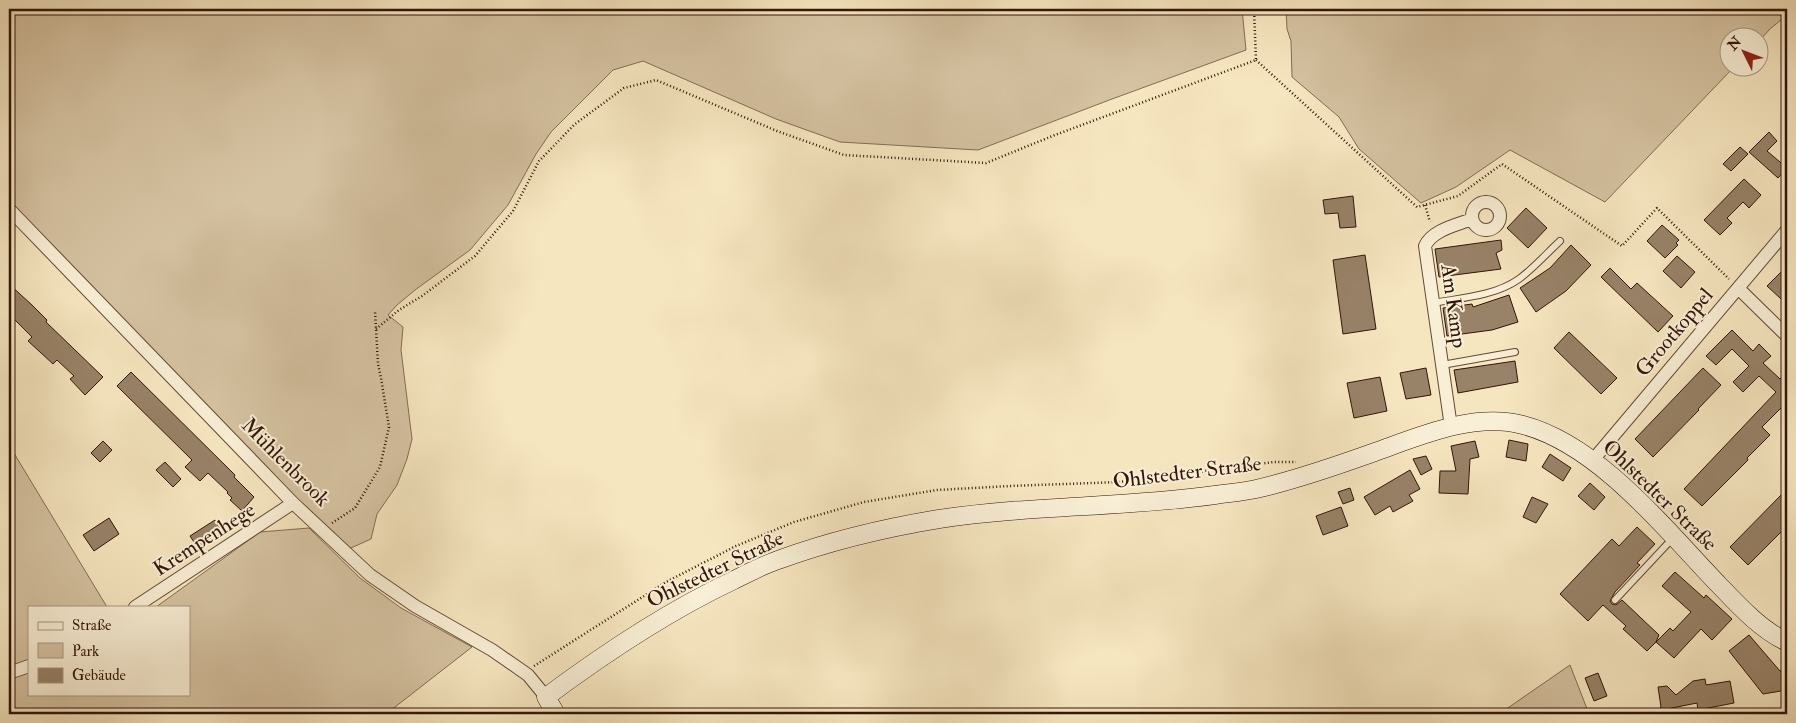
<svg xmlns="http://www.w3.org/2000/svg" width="1796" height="723" font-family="'IM FELL Double Pica',serif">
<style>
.green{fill:#d5c2a1;stroke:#846c54}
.building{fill:#988268;stroke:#331508}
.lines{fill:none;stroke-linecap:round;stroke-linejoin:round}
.lane-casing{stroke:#644936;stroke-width:8}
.street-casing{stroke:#644936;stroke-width:14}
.secondary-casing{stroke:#331508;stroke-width:19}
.path{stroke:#331508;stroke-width:2.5;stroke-dasharray:1 2.5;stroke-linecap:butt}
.lane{stroke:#f9efd6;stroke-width:6}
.street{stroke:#f9efd6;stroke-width:12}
.secondary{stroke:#f9efd6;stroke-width:18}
.labels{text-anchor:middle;stroke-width:4;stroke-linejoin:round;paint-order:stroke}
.street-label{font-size:21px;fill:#331508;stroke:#f9efd6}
</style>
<rect width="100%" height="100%" fill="#f6e6c0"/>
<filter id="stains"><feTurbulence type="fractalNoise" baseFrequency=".004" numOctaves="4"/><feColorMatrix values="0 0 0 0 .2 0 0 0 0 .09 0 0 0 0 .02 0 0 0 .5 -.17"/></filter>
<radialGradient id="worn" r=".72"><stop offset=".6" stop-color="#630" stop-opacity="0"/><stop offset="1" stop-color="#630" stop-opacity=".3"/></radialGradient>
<!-- green -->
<path class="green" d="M9,9H1242L1246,50L1112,99L978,150L840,142L776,119L643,61L613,70L551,132L536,154L508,205L470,250L415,290L397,305L388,315L403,327L401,350L412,439L407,459L397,485L377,514L371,539L351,548L327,540L9,201Z
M1286,9H1787V15L1770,29L1759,41L1758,38H1728V68H1733L1605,202L1510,150L1456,187L1421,203L1359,149L1339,117L1292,77L1291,41L1287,29Z
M9,445L107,607H29V694H189V607H156L260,532L309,528L360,578L401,608L472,647L386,714H9Z
M1570,665L1589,714H1499Z"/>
<!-- building -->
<path class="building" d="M1769,132L1777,141L1767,151L1787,168L1778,178L1749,152Z
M1740,147L1748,154L1731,171L1723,164Z
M1744,179L1761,195L1749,208L1743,202L1727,218L1732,223L1720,235L1704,220Z
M1353,196L1356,227L1340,228L1338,213L1325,214L1323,200Z
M1526,208L1547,228L1528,248L1507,228Z
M1662,225L1679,240L1676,243L1678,245L1665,258L1647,241Z
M1501,240L1502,250L1496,253L1501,269L1439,277L1435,249Z
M1571,245L1591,265L1566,291L1536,312L1520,288L1550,268Z
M1365,255L1376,329L1343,334L1333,260Z
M1677,256L1695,272L1681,288L1663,271Z
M1787,266V293L1781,299L1767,286Z
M1610,268L1631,289L1637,283L1673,316L1658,332L1601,277Z
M9,284L32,305L47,320L46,322L103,377L85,395L70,379L74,376L57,360L53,364L28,341L32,337L9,314Z
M1509,295L1518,322L1492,330L1447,336L1443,308L1472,304L1473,307Z
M1732,330L1753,351L1759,344L1771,356L1763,363L1780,379L1787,371V404L1786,403L1762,427L1770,435L1747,458L1748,460L1702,506L1684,489L1776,392L1759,376L1743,392L1733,382L1749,366L1732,349L1716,365L1706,356Z
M1569,332L1617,378L1601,394L1554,348Z
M1515,361L1518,382L1458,393L1454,370Z
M1426,368L1431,395L1406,399L1400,373Z
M1703,368L1721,385L1698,409L1699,410L1653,457L1635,439Z
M131,372L235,475L234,477L254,497L242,511L230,500L232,498L227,493L228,492L208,473L200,481L185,467L192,460L117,386Z
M1380,377L1387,411L1354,418L1347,383Z
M1509,440L1528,444L1526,461L1506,457Z
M103,441L112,450L100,462L91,453Z
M1475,441L1479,457L1470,459L1468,494L1439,493L1440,471H1456L1451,446Z
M1550,454L1571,468L1563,481L1542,467Z
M1426,456L1432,469L1421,475L1413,459Z
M165,462L181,479L173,487L156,470Z
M1410,470L1420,489L1409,495L1413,501L1393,512L1390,506L1375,515L1364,497Z
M1590,483L1605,497L1594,510L1578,496Z
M1350,488L1354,500L1343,504L1338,492Z
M1787,489V526L1748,565L1730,547Z
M1532,497L1548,504L1536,523L1523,517Z
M1341,507L1348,526L1323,535L1316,516Z
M109,518L119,534L94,551L83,535Z
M215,520L223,533L198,548L190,536Z
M1637,527L1655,544L1637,563L1640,565L1615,592L1610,601L1612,604L1616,605L1622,600L1659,635L1656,642L1647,651L1623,629L1626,626L1603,605L1588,621L1560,594L1612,539L1619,546Z
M1675,572L1704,598L1706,595L1732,619L1712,640L1701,629L1674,658L1656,642L1670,628L1673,631L1691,612L1662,586Z
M1749,635L1780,671L1787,670V690L1763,694L1729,651Z
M1598,673L1607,696L1594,701L1585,678Z
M1705,679L1706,685L1730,681L1734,703L1698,710L1697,703L1657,711L1661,707L1658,687L1667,686L1676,695L1693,681Z"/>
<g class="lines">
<defs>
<path id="lane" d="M1433,303C1461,298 1495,296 1519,279C1534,268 1547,253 1560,241
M1442,365L1515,352
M1615,600L1673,538"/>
<path id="street" d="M1472 216a14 14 0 1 1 28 0a14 14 0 1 1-28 0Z
M9,209L293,503L370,575L415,606L492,650L518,668L528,675L546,697
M1738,288L1787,336
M1451,427L1425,246C1432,230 1457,225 1472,219
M1593,460L1787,230
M135,607L293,503
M9,673L29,666"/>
<path id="secondary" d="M556,714L546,697C605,653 666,612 734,580C748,573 763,565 778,560C830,541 884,528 939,519C1030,505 1123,508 1215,495C1228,493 1242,492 1256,489C1296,480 1336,466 1375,452C1420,436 1474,412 1523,425C1599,445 1665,529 1719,585C1739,606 1761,630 1787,642"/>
</defs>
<!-- lane casing -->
<use href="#lane" class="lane-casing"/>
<!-- street casing -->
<use href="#street" class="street-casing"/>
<!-- secondary casing -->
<use href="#secondary" class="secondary-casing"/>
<!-- path -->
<path class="path" d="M1256,60L1417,207L1458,196L1502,164L1622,246L1657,208L1729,279
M1425,205L1430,222
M376,329L399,310L422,296L475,256L513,211L539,161L575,124L624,88L656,80L777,131L844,155L986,163L1055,135L1256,60L1254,9
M332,523L355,508L380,467L389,427L381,378L378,364L375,311
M534,666L666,582L736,546L794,522L864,502L937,490L1010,486L1119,482L1274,462H1296
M1765,710L1767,714"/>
<!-- lane -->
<use href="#lane" class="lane"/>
<!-- street -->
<use href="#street" class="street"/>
<!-- secondary -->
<use href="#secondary" class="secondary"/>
</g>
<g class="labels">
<!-- street labels -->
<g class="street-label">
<text transform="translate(1454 306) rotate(82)" y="7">Am Kamp</text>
<text transform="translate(1674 332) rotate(-50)" y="7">Grootkoppel</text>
<text transform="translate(286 462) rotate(45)" y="7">Mühlenbrook</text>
<text transform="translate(1187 472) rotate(-7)" y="7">Ohlstedter Straße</text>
<text transform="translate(1660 495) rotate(44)" y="7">Ohlstedter Straße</text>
<text transform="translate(204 539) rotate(-33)" y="7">Krempenhege</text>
<text transform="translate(715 569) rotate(-26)" y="7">Ohlstedter Straße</text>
</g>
</g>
<!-- margin -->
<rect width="1796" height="723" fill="none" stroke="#f6e6c0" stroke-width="30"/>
<rect x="10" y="10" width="1776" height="703" fill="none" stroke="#331508" stroke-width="2.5"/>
<rect x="15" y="15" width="1766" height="693" fill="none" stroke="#331508"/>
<!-- legend -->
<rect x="28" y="606" width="162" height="90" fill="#f9efd6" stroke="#aa9884"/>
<rect x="38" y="622" width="25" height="8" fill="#f9efd6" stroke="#aa9884"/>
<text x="72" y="630" font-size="15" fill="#331508">Straße</text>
<rect x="38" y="643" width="25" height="15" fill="#d5c2a1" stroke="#aa9884"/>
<text x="72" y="656" font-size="15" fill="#331508">Park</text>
<rect x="38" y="668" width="25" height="15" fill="#988268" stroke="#aa9884"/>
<text x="72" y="680" font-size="15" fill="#331508">Gebäude</text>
<!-- north arrow -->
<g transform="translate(1744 52) rotate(312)"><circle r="24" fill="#f9efd6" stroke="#aa9884"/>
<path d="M0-4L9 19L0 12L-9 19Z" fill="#8f2418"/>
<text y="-8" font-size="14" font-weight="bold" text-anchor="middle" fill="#331508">N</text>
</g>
<rect width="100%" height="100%" filter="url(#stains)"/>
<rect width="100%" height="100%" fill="url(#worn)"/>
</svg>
